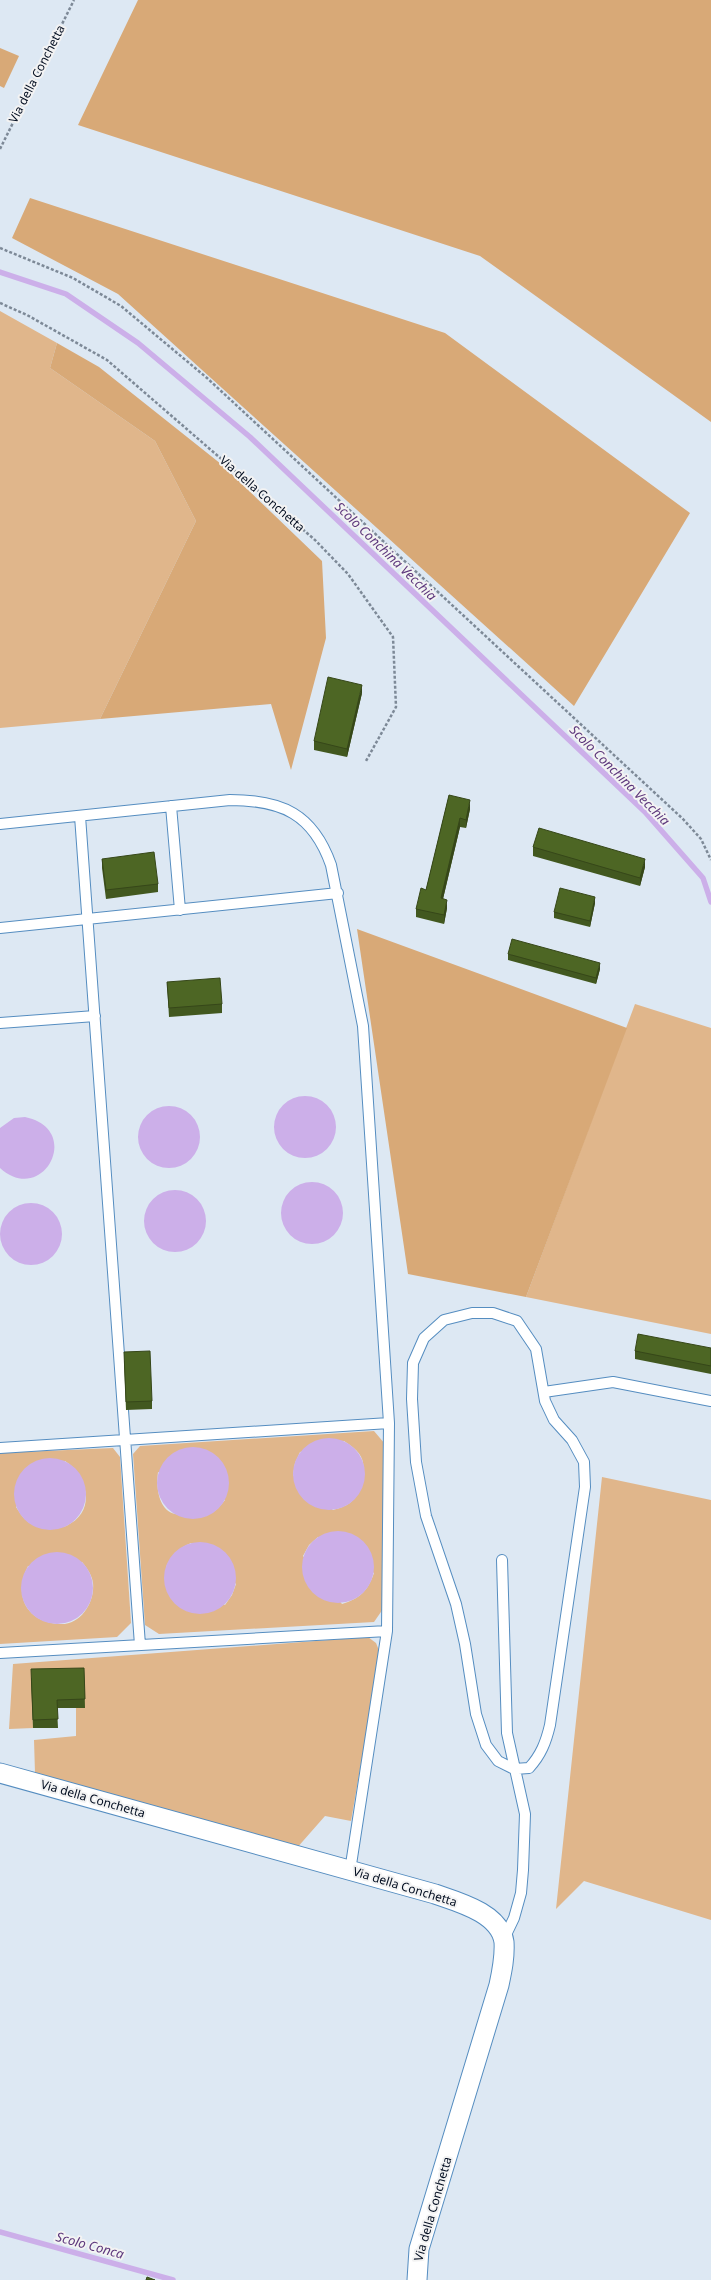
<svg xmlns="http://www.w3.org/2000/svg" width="711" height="2280" font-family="'Noto Sans',sans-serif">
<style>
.green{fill:#e0b68b;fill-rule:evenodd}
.forest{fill:#d8a977}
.water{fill:#ccafe9}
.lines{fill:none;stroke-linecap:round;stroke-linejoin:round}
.stream{stroke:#ccafe9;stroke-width:5.5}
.service-casing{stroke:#558dc0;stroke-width:12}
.minor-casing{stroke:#558dc0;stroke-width:21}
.path{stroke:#7d8997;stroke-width:2.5;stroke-dasharray:3 2;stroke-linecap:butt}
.service{stroke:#fff;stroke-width:10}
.minor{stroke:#fff;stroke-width:19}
.wall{fill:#42581f}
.shaded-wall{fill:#364719}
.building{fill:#4d6624;stroke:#364719}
.labels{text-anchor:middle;stroke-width:4;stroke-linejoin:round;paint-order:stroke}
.street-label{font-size:12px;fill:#000c1f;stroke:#f3f3f3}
.water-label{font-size:13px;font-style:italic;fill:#5d377c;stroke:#f3f3f3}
</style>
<rect width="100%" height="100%" fill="#dde8f3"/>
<!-- green -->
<path class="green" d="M0,311L57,343L50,368L155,441L196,521L100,719L0,728Z
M635,1004L711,1028V1334L526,1297Z
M374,1431L385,1444L383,1609L374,1622L159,1634L145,1625L133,1454L140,1446ZM344,1441C364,1454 367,1462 360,1484C354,1502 351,1505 333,1510L293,1475L295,1463L300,1452ZM158,1472L225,1500C213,1515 209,1516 191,1515C186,1515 180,1515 175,1514C158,1510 156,1486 158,1472ZM318,1537L374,1573C368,1591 359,1599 342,1604L303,1556L309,1545ZM191,1543L236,1584L232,1595L225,1605L166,1567C172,1555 178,1549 191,1543Z
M113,1448L120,1457L131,1623L117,1637L0,1644V1453ZM65,1461C88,1476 97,1512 66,1526C61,1528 53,1526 48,1526C29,1525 26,1523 16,1507ZM82,1562C87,1568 92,1575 93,1583C95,1602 81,1625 60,1624C26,1622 13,1595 28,1566Z
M602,1477L711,1500V1920L584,1881L556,1909Z
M368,1637L376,1643L380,1653L351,1821L325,1816L296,1849L35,1773L34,1740L76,1736V1708H84L32,1678L33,1728L9,1729L13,1664Z"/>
<!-- forest -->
<path class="forest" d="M138,0H711V422L480,256L78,125Z
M0,48L19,56L4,88L0,86Z
M30,198L445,333L690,513L574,706L118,294L12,238Z
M57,343L99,367L221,464L322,561L326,638L291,770L271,704L100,719L196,521L155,441L50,368Z
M357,929L627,1028L526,1297L408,1274Z"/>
<!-- water -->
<path class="water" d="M274 1127a31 31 0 1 1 62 0a31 31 0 1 1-62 0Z
M138 1137a31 31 0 1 1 62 0a31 31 0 1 1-62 0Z
M25,1117C84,1129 43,1207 0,1168V1128L14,1118Z
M281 1213a31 31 0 1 1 62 0a31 31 0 1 1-62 0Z
M144 1221a31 31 0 1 1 62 0a31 31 0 1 1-62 0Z
M0 1234a31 31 0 1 1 62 0a31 31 0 1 1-62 0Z
M293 1474a36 36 0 1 1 72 0a36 36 0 1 1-72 0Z
M157 1483a36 36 0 1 1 72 0a36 36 0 1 1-72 0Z
M14 1494a36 36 0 1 1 72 0a36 36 0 1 1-72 0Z
M302 1567a36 36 0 1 1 72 0a36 36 0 1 1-72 0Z
M164 1578a36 36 0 1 1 72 0a36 36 0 1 1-72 0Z
M21 1588a36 36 0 1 1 72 0a36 36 0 1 1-72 0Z"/>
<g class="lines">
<!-- stream -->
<path class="stream" d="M0,272L66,294L138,343L250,437L645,812L703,878L711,902
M0,2232L173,2280"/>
<defs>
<path id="service" d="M171,806L180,910
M80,816L140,1645
M0,824L230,800C282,800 313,814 331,865L363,1026L389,1423L387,1631L350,1871
M0,928L338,893
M0,1023L95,1016
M472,1313H493L517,1321L536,1349L545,1401L554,1420L572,1440L584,1462L585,1487L550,1725C546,1742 541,1755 529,1768L514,1769L498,1761L486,1745L476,1714L465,1644L456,1604L426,1516L416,1462L412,1399L413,1363L424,1338L444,1320Z
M544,1392L613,1382L711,1401
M0,1448L389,1423
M502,1560L507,1733L525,1814L523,1870L521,1893L514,1918L503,1941
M0,1653L387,1631"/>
<path id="minor" d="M0,1773L435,1894C458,1902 500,1913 504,1942C505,1957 502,1971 499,1985L419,2249L417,2280"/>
</defs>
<!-- service casing -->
<use href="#service" class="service-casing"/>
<!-- minor casing -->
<use href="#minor" class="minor-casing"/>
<!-- path -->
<path class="path" d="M0,149L74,0
M0,248L73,278L121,306L207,378L683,819L701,839L711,860
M0,303L27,315L107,360L315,540L348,574L393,637L396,707L366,761"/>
<!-- service -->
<use href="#service" class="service"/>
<!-- minor -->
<use href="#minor" class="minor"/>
</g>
<!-- wall -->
<path class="wall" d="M362,693L347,757L314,750V741Z
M449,795L470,809L466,828L460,827L443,899L447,908L444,924L416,917V909L426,890Z
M533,847L645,867L640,886L533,856Z
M102,859L158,884V892L106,899L102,868Z
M595,903L590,927L554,918V912Z
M508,954L600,969L596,984L508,960Z
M167,982L222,1004V1013L169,1017Z
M711,1348V1374L635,1359V1351Z
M124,1360L152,1401V1409L126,1410Z
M84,1668L85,1708H57L58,1728H33L31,1678Z"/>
<!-- shaded-wall -->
<path class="shaded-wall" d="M362,685V693L347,757V749Z
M470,800V809L466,828V820Z
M460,818V827L441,907V898Z
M645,859V867L640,886V878Z
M595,897V903L590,927V921Z
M447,900V908L444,924V915Z
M600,963V969L596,984V978Z"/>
<!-- building -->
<path class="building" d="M328,677L362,685L347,749L314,741Z
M449,795L470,800L466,820L460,818L441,898L447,900L444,915L416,909L421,888L426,890Z
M539,828L645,859L640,878L533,847Z
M154,852L158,884L106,890L102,859Z
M560,888L595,897L590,921L554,912Z
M512,939L600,963L596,978L508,954Z
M220,978L222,1004L169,1008L167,982Z
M638,1334L711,1348V1366L635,1351Z
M150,1351L152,1401L126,1402L124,1352Z
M84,1668L85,1699L57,1700L58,1719L33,1720L31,1669Z
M147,2277L155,2280H146Z"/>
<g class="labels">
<!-- street labels -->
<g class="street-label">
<text transform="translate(37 74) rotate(-63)" y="4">Via della Conchetta</text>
<text transform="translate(262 494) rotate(41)" y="4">Via della Conchetta</text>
<text transform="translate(93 1799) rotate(16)" y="4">Via della Conchetta</text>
<text transform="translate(405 1887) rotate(17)" y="4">Via della Conchetta</text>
<text transform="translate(433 2209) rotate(-74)" y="4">Via della Conchetta</text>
</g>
<!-- water labels -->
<g class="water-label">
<text transform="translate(386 551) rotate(44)" y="5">Scolo Conchina Vecchia</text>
<text transform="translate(620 775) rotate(45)" y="5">Scolo Conchina Vecchia</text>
<text transform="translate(90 2245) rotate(15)" y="5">Scolo Conca</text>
</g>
</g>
</svg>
